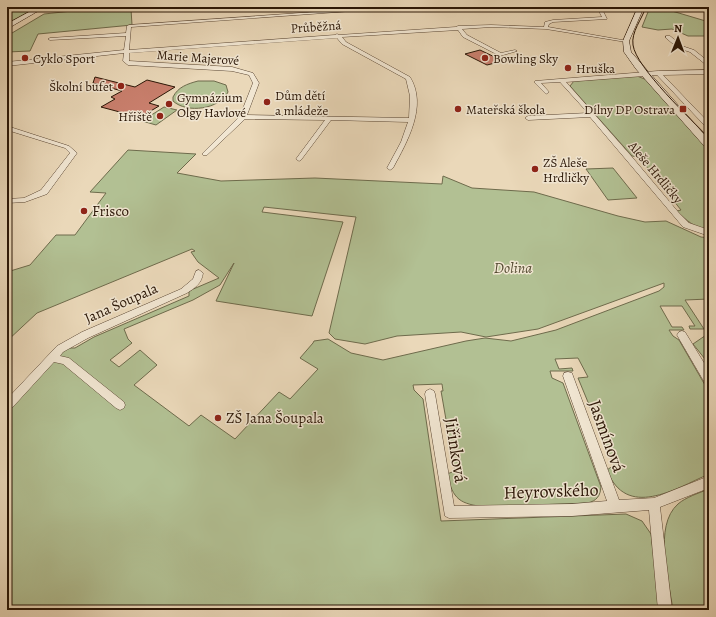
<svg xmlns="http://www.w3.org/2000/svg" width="716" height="617" font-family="Alegreya,serif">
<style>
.green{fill:#b2c093;stroke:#6e6b4c;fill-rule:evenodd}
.building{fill:#c97f6d;stroke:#2a1606}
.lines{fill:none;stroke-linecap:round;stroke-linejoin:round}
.street-casing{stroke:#5a4633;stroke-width:1}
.secondary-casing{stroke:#2a1606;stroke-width:1}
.street{fill:#f1e6d2;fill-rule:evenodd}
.secondary{fill:#f1e6d2;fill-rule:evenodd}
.tram{stroke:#2a1606;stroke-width:1}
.poi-dot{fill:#8f2418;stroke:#f1e6d2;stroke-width:1.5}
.labels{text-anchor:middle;stroke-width:3;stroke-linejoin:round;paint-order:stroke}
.far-street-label{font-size:13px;fill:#2a1606;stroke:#f1e6d2}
.far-poi-label{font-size:13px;fill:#2a1606;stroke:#f1e6d2;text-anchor:start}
.poi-label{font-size:15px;fill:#2a1606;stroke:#f1e6d2;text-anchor:start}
.park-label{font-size:15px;font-style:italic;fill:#534930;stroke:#f1e6d2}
.street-label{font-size:15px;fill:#2a1606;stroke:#f1e6d2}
.near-street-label{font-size:18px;fill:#2a1606;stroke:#f1e6d2}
</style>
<rect width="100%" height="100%" fill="#ead8b9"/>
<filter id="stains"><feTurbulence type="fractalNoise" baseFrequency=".005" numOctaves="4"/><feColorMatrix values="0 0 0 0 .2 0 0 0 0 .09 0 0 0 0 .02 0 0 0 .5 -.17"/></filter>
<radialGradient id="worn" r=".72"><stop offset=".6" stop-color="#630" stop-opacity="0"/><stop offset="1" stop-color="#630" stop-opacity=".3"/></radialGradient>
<!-- green -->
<path class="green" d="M7,7H38L7,25Z
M74,7H157L131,9L132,25L38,34L30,51L7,52V36L44,14L72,11Z
M650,7H669L672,11L709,22V36H688L672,29L658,30L642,27Z
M637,76L647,80L709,150V231C695,228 687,221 677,211L681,210L639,157L632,156L570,86L574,81Z
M198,81H214L226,85L228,92C220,109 187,114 173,101V97C178,87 187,84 198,81Z
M164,107L177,110L156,125L142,121Z
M128,150L196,154L177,173L221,181L315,178L442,184L443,176L472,188L534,192L618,216L645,222L666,221L701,237L709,238V299L685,300L704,329H690L689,326H695L682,306H660L672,327H682L684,330H669L673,336L679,340L709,392V474C675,489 626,520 607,470L614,465L578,378L588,377L578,358L555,359L559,369L572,368L573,371H550L552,378L563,383L601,487C600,496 597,501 587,503L486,507C460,504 453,500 447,474L455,471L441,391H443L442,384L413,385L414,390L423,399L441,521L626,514L642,521L651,534L659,600L657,609L7,610V409L66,348H75L94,337L189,296V292L191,290L219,278L198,262L191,252L195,251L192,249L37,313L7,341V272L30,265L56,235H75L106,193L90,192ZM264,207L356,217L329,333L335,339L365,344L397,336L461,332L486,337L538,329L664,283V287L659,291L556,330L511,341L485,338L466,341L383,360L351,353L328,339L314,341L313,343L300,358L318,369L290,399L279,392L235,439L201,415L189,426L134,385L157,365L140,350L119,367L110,360L132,343L128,339L124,329L193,300L220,285L234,263L216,301L312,316L343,222L262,212Z
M613,168L637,198L608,200L586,169Z
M709,333V364L693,344Z
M709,489V610H673C669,581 653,526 678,504C686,497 699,493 709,489Z"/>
<!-- building -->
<path class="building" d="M480,50L503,61L487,65L465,54Z
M95,77L135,87L147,80L175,87L149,103L159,106L144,115L136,112L131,115L101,107L115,99L111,97L122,91L93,83Z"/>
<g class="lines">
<defs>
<path id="street" d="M387,7H407L131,27L129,50L335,35L337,34L339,35L456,27L458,26L491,25L544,27L545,22L553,20L602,17L597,7H601L607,19L553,22L549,24L548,27L628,41L626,42L546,29L491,27L462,29L467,35L501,53L515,50L517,51L500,56L463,37L458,30L342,37L346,42L410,77C428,106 407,142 393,168L390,170L387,168L401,142L408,122L331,120L301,160L299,161L296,159L325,120L245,119L207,155H203V153L240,116L253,83L249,75L232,71L128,65L123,61L124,53L7,66V62L124,50L126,36L50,40L48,39L50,38L126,33L127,26L129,25ZM337,38L342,44L406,79L410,96L409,118L247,115L259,83L253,73L232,67L129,61V53Z
M666,36H670L682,46L694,50L709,62V67L690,52L678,48L666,38Z
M709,70V74L663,75L709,123V129L707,128L657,75L566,82L632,157L679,213L689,223L709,230V236L683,227L590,117L528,120L525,118L528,116L588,113L560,82L541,83L549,92L546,94L535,83V81L658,71Z
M7,126L69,146L77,153L47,194L25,202L7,203V199L24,198L41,190L70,153L65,148L7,130Z
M199,270L203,273C202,283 195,288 187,293L88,338L63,352L60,356L69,358L124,402L125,405L124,408L120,410L116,408L63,364L54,362L11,409L7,411V399L57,346L82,332L181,289L193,279L196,271Z
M682,331L685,332L709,371V384L705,383L677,335L679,332Z
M568,372L572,373L573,376L619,500L654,498L709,476V488L660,507L672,610H658L649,510L572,516L449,518L445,516L425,394L426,391L430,389L434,391L435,394L454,506L572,504L607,501L563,376L564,373Z"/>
<path id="secondary" d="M38,7H45L7,29V24Z
M638,7H644L629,41L631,52L709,140V149L706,148L636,69L624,52L623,41Z"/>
</defs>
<!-- street casing -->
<use href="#street" class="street-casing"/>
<!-- secondary casing -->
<use href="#secondary" class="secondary-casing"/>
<!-- street -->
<use href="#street" class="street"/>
<!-- secondary -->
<use href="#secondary" class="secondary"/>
<!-- tram -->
<path class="tram" d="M646,7C642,19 631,32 633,45C636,68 692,120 709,138"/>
</g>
<!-- markers -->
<g class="poi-dot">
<circle cx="25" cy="58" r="4"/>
<circle cx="485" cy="58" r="4"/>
<circle cx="568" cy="68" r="4"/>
<circle cx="121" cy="86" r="4"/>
<circle cx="267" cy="102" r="4"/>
<circle cx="169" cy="104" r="4"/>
<circle cx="458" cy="109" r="4"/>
<rect x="679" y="105" width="8" height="8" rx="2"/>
<circle cx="160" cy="116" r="4"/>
<circle cx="535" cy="169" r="4"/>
<circle cx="84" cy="211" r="4"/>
<circle cx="218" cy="418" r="4"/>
</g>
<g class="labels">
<!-- far-street labels -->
<g class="far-street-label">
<text transform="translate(316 26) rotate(-4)" y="5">Průběžná</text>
<text transform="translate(198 57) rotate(4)" y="5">Marie Majerové</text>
<text transform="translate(656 172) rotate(50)" y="5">Aleše Hrdličky</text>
</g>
<!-- far-poi labels -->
<g class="far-poi-label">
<text x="33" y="63">Cyklo Sport</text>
<text x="493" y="63">Bowling Sky</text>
<text x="576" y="73">Hruška</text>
<text x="113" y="91" text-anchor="end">Školní bufet</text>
<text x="275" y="100">Dům dětí<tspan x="275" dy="15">a mládeže</tspan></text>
<text x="177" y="102">Gymnázium<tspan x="177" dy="15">Olgy Havlové</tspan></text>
<text x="466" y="114">Mateřská škola</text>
<text x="675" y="114" text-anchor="end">Dílny DP Ostrava</text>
<text x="152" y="121" text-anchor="end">Hřiště</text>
<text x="543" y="167">ZŠ Aleše<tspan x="543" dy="15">Hrdličky</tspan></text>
</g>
<!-- poi labels -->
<g class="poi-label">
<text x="92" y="216">Frisco</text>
<text x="226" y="423">ZŠ Jana Šoupala</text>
</g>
<!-- park labels -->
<g class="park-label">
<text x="513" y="273">Dolina</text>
</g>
<!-- street labels -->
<g class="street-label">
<text transform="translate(121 303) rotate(-24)" y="5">Jana Šoupala</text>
</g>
<!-- near-street labels -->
<g class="near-street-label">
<text transform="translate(607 436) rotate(70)" y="6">Jasmínová</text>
<text transform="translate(456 450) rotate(81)" y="6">Jiřinková</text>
<text transform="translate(551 491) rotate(-2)" y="6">Heyrovského</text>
</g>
</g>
<!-- margin -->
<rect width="716" height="617" fill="none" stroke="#ead8b9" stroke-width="24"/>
<rect x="8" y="8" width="700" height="601" fill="none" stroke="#2a1606" stroke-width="2"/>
<rect x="12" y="12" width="692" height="593" fill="none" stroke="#2a1606"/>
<!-- north arrow -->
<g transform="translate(678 38) rotate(1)" stroke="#f1e6d2" stroke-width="3" paint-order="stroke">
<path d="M0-3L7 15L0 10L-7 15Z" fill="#2a1606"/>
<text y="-6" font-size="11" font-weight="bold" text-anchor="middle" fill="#2a1606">N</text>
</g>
<rect width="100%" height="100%" filter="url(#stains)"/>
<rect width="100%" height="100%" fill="url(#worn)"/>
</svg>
